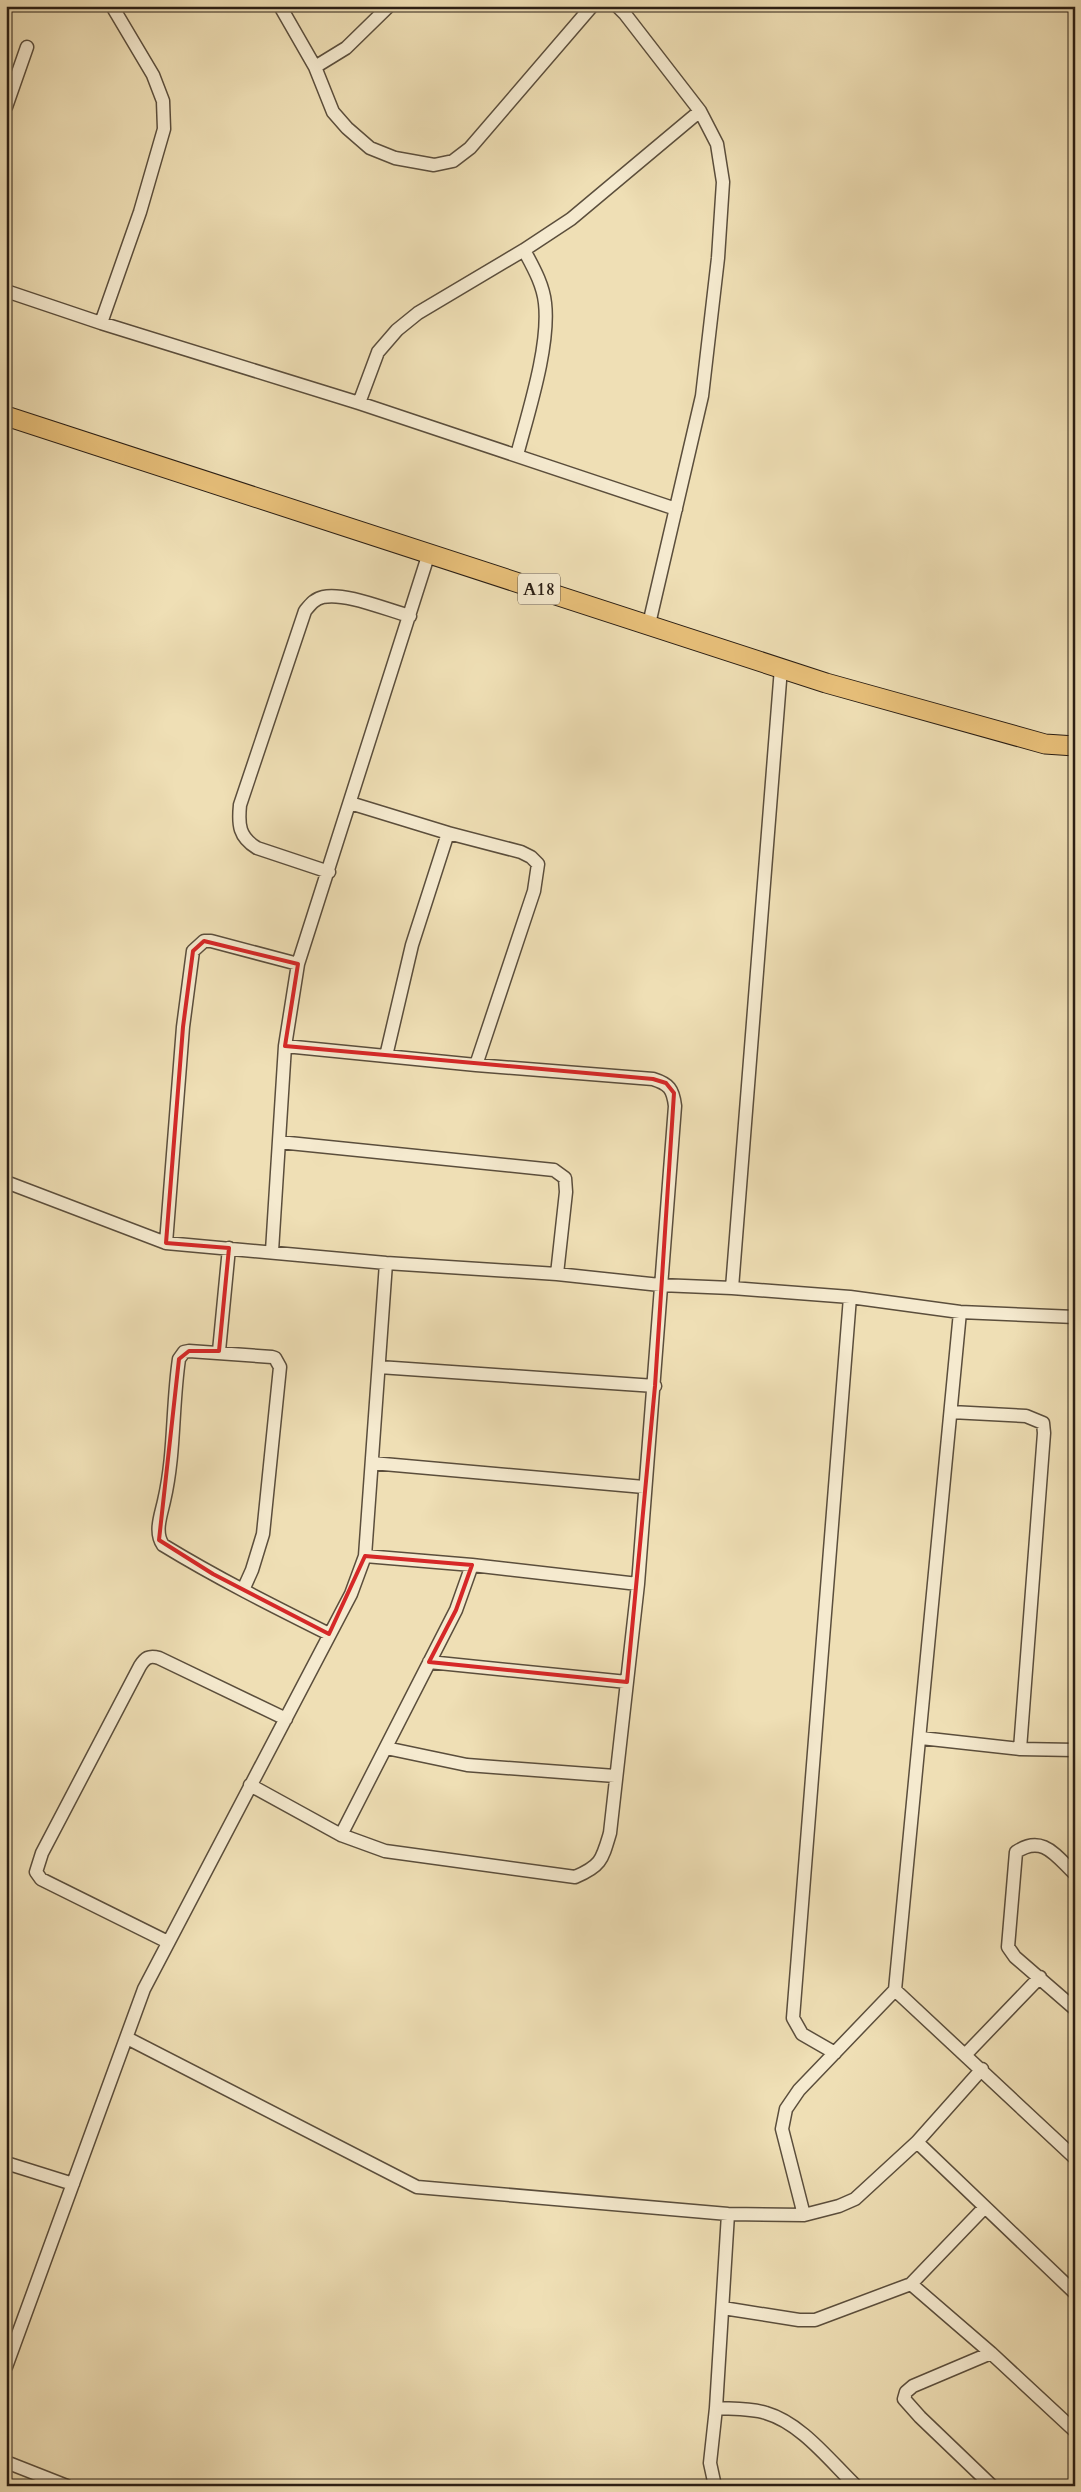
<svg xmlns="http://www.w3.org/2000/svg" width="1081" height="2492" font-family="Cardo,serif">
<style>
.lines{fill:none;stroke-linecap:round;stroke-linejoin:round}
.minor-casing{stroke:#5b4e3c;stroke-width:15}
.highway-casing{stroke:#2a1e14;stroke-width:21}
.minor{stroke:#f5eacf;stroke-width:12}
.highway{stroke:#e8c07a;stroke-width:19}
.marked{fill:none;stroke:#d62828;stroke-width:4;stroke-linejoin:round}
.labels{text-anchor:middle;stroke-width:4;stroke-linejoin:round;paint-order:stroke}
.shield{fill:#f5eacf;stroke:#675b4c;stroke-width:1}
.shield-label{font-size:18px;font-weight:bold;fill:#2a1e14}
</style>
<rect width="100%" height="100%" fill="#efdfb5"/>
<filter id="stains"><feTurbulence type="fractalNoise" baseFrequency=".004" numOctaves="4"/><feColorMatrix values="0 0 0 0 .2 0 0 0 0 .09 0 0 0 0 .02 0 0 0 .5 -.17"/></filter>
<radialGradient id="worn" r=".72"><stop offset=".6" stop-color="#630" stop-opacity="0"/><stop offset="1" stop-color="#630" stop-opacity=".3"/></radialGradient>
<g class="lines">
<defs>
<path id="minor" d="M280,6L315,67L346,48L389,6
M617,6L625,14L700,111L717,144L723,182L718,258L702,396L649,624
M315,67L333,112L347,128L370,148L395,158L434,165L453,161L470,148L592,6
M6,107L27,47
M6,291L101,323L359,403L676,509
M101,323L140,212L164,129L163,101L153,75L112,6
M359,403L378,352L397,330L418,313L524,250L571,219L700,111
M517,455C528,413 550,346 545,303C543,284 533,267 524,250
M350,803L448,833L521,852L531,857L538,864L534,891L476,1065
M329,872L257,848C239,837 238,825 240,805L305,611C310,605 314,599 323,597C345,592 387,610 410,616
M386,1056L412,945L448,833
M279,1142L554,1170L565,1178L566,1192L557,1274
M6,1182L166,1243L386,1263L557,1274L660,1285L732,1288L850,1297L960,1312L1075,1317
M166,1243L183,1027L193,951L204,941H211L298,964
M272,1251L285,1046L298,964L429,553
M732,1288L781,668
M960,1312L895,1990L1075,2158
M219,1351L229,1248
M379,1367L655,1386
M951,1412L1026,1416L1043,1423L1044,1433L1020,1749
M372,1463L644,1487
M365,1556L472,1565L638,1584
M243,1590L252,1570L263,1534L280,1367L275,1358L272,1357L189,1351L184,1352L179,1359C172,1406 175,1454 164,1501C161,1515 154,1532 163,1545C217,1578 273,1606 329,1634
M429,1662L627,1682
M921,1738L1020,1749L1075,1750
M386,1748L467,1765L615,1776
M250,1785L341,1835L385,1851L575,1877C601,1866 602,1860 610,1833L638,1584L675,1106C673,1089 669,1084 653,1079L476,1065L285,1046
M341,1835L456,1610L472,1565
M1075,1874C1056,1856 1043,1834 1016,1852L1008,1947L1015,1957L1075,2009
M168,1942L41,1879L36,1872L42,1853L140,1666C145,1658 149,1655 159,1658L286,1719
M127,2038L417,2187L728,2214L804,2215L839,2206L855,2199L917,2142L982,2069
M835,2053L802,2034L793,2018L850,1297
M965,2055L1040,1977
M917,2142L1075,2293
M6,2163L73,2184
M804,2215L782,2129L786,2109L799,2090L895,1990
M911,2284L991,2353L1075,2431
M723,2308L799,2320H815L911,2284L985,2207
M991,2353L913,2386L906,2392L904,2399L920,2417L992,2486
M6,2367L144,1989L351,1594L365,1556L386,1263
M716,2408C732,2409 751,2408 766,2413C801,2423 830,2461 856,2486
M6,2462L67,2486
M715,2486L710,2463L716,2408L728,2214"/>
<path id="highway" d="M6,416L826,683L1045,744L1075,746"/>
</defs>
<!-- minor casing -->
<use href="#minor" class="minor-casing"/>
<!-- highway casing -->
<use href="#highway" class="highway-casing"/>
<!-- minor -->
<use href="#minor" class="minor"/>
<!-- highway -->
<use href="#highway" class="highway"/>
</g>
<!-- marked area -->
<path class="marked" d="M204,941L298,964L285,1046L653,1079L666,1083L674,1093L655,1386L627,1682L429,1662L456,1610L472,1565L365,1556L329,1634L213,1574L159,1540L179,1359L189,1351H219L229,1248L166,1243L183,1027L193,951Z"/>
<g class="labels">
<!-- shield labels -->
<rect class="shield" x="518" y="573.5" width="42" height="31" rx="4"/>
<g class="shield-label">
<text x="539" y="595">A18</text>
</g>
</g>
<!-- margin -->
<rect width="1081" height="2492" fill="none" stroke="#efdfb5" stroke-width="25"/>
<rect x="8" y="8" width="1066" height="2477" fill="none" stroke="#2a1e14" stroke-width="2.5"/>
<rect x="12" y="12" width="1056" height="2467" fill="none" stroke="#2a1e14"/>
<rect width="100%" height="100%" filter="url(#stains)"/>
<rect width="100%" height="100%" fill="url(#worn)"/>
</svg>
